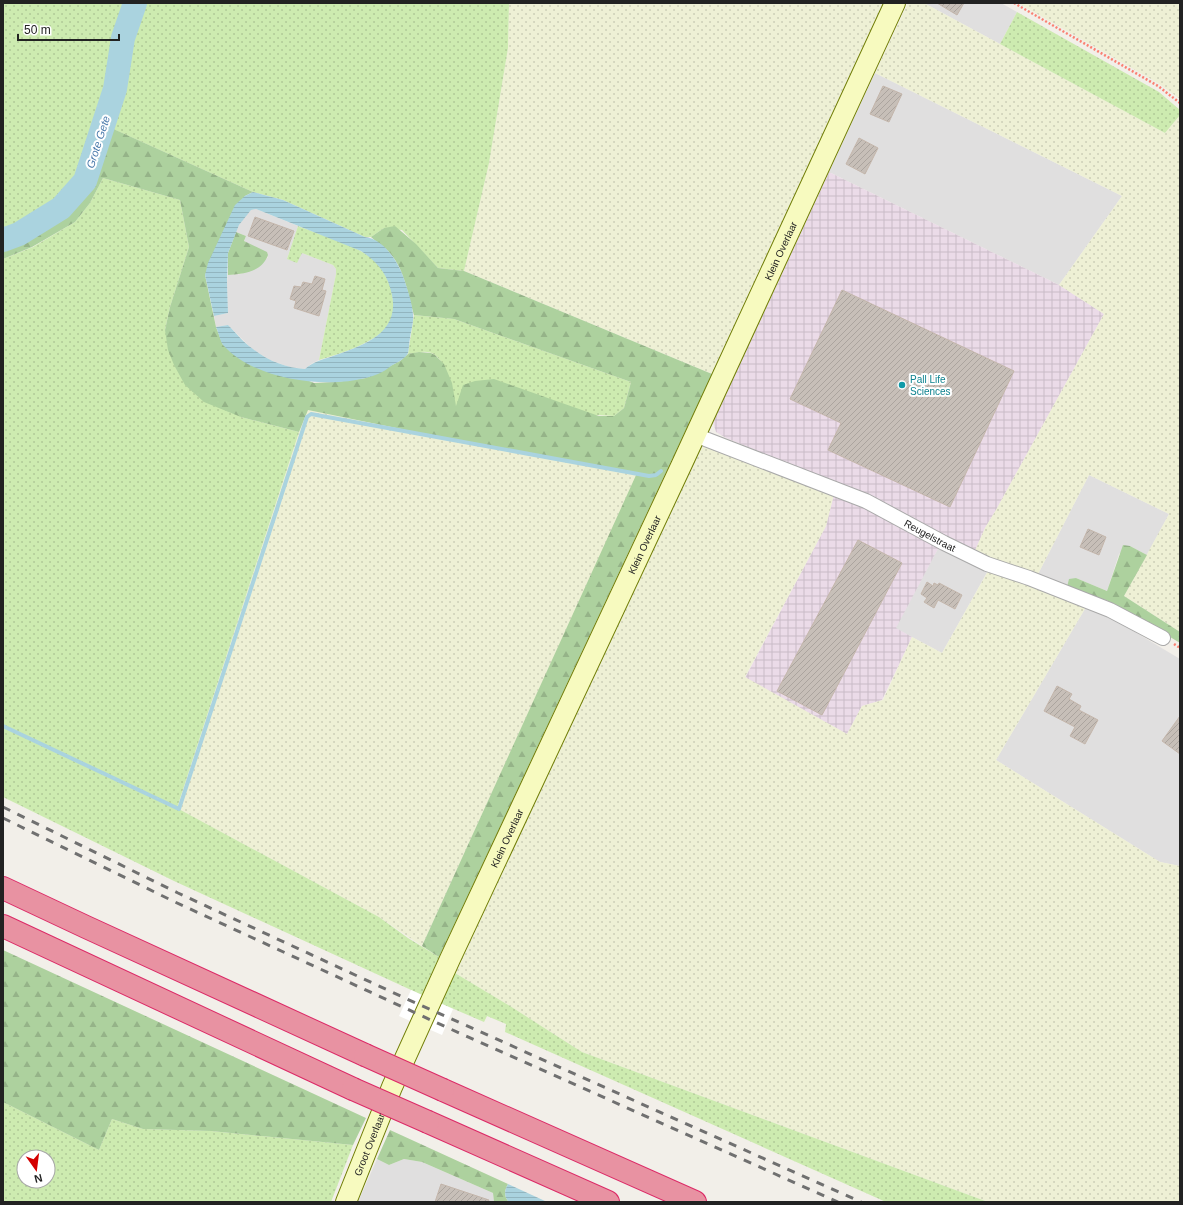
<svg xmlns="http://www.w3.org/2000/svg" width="1183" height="1205" font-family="Helvetica,sans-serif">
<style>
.residential{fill:#e0dfdf}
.industrial{fill:url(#industrial-grid)}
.farmland{fill:url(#farmland-dots)}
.grass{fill:url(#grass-dots);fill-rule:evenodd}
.forest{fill:url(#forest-firs)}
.water{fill:url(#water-rules)}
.pier{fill:#fff}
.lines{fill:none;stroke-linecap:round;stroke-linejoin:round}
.stream{stroke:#aad3df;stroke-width:4}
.river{stroke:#aad3df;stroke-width:24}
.building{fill:url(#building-hatch);stroke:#c4b6ab}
.street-casing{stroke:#a9a9a9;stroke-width:16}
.secondary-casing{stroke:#707d05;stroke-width:22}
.highway-casing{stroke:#dc2a67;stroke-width:24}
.path{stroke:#fa8072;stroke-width:2.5;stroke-dasharray:2 2;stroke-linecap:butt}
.street{stroke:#fff;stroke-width:14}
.secondary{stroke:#f7fabf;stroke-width:20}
.highway{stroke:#e892a2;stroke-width:22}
.rail{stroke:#707070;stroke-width:3;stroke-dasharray:8 8;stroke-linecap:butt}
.highway-bridge-casing{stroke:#dc2a67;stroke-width:24;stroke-linecap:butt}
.highway-bridge{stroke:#e892a2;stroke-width:22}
.culture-dot{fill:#0f9aa8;stroke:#fff;stroke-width:1.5}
.labels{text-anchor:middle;stroke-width:4;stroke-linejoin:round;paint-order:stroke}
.street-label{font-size:10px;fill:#222;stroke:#fff}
.culture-label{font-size:10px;fill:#0d838f;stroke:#fff;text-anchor:start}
.water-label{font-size:11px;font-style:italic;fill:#4a7aab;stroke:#fff}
</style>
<defs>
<pattern id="industrial-grid" width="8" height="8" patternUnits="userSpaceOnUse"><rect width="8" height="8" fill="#ebdbe8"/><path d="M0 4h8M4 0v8" fill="none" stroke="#c9bcc7"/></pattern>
<pattern id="farmland-dots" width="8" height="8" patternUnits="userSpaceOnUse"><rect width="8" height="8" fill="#eef0d5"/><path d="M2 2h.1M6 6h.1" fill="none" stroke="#ccceb7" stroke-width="1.8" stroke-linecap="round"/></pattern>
<pattern id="grass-dots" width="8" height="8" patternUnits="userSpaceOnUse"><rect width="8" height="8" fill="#cdebb0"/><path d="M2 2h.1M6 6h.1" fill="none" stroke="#b0c997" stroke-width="1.8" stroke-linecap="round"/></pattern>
<pattern id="forest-firs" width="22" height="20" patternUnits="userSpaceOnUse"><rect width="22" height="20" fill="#add19e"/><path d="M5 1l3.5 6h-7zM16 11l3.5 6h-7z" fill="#95b388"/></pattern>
<pattern id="water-rules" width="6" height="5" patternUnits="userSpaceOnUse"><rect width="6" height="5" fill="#aad3df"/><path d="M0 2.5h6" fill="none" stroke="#92b5bf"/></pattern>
<pattern id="building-hatch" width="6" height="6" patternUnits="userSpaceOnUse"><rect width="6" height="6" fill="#c7bfb8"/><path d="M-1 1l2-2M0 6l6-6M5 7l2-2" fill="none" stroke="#aba49e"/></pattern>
</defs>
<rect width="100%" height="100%" fill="#f2efe9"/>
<!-- residential -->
<path class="residential" d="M924,3H1001L1017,12L1000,44Z
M875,73L1122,196L1059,285L829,172Z
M256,209L298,226L287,259L302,253L333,265L336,269V274L319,360L311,364L305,369L289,367L270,360L252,349L228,325L216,327L214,316L228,313L227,283L228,275L241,274L259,266L268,257L244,241L246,236L236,232L239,225L245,216L251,210Z
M1089,475L1169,514L1147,555L1130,546L1119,554L1107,591L1076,578L1067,587L1037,576Z
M940,545L990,567L942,653L895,628Z
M1086,607L1120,623L1180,659V866L1160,862L996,760Z
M377,1159L389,1165L404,1159L422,1162L493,1193L494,1202H358Z"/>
<!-- industrial -->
<path class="industrial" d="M829,172L1059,285L1104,314L996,510L985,528L974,553L870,497L726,438L716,432L713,422Z
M834,494L857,502L940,545L896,628L912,637L882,700L862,706L847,734L745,678L826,526Z"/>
<!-- farmland -->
<path class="farmland" d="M509,3H885L712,374L464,271L489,163L508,48Z
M908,3H924L1165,133L1180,115V632L1124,596L1169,514L1089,475L1037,576L974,553L985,528L996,510L1104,314L1059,285L1122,196L875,73Z
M1018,3H1180V99L1158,83Z
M308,410L450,439L638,473L422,946L379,917L177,808L299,432Z
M711,446L834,494L826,526L745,677L847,734L862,706L883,700L912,637L942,653L988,571L1086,607L996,760L1160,862L1180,866V1202H988L582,1052L510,1006L455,973L698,448Z"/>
<!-- grass -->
<path class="grass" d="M3,3H123L109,74L98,122L82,166L73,186L27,219L3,229Z
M141,3H509L508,48L489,163L464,271L438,268L402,230L384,228L371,237H365L283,200L253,192L111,128L125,75L131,32Z
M1017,12L1159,92L1180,110V115L1165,133L1000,44Z
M103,178L180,200L189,247L170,307L165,330L241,417L299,432L177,808L379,917L408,938L439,957L422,995L174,881L3,797V259L33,247L75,222L90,203Z
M298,226C318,234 359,246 374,260C383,269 388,279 392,291C393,299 394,311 392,319C384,341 339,354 319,360L336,274V269L333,265L302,253L297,263L287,259Z
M414,315L454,319L631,382L624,408L614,416L456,407C451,392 448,364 435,355C428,349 416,353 408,354Z
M455,973L510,1006L582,1052L988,1202H886L505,1032L506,1024L487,1016L484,1022L440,1003Z
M3,1102L99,1150L112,1119L143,1129L211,1131L353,1145L331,1202H3ZM24,1157H48V1181H24Z"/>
<!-- forest -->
<path class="forest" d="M98,122L253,192L245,196L205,275L216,327L223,345L314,383L336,382L366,378L400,361L408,354L419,352L431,353L435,355L444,364L452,383L456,406L463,385L475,381L494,379L599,416H614L624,408L631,382L454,319L414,315C408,294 404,267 388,251C383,246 376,242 371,237L384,228L395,226L416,244L438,268L464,271L712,374L439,957L422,946L637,473L450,439L308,410L299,432L241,417L204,402L185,385L174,365L168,350L165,330L170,307L189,247L180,200L103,178L90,203L75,222L32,247L3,259V229L27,219L73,186L82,166Z
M236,232L246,236L244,241L267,252L268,255C262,272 243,274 228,275V253Z
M1123,545L1130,546L1147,555L1124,596L1180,632V643L1124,609L1106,600L1078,593L1067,587L1069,579L1076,578L1107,591Z
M3,950L366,1118L353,1145L211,1131L143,1129L112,1119L99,1150L3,1102Z
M390,1130L508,1184C504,1191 504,1197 509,1202H494L493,1193L422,1162L404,1159L389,1165L377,1159Z"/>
<!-- water -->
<path class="water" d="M253,192L283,200L365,237C383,239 397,260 403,276C407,288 412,302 413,314C414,321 411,331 410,338C409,343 409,349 408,353C405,359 396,363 391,366C387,369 383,372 378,374C335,391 257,382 224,346C220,342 219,333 216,327L228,325C236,333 244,343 253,349C268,361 287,368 305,369C314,361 322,360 333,356C362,346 400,334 392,295C388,275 378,262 361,251L256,209L251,210L239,225L228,253L227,283L228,313L214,316L205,275L208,263L235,205L245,196Z
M508,1184L545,1201V1202H509C504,1197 504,1191 508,1184Z"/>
<!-- pier -->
<path class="pier" d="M411,990L453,1009L442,1035L399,1016Z"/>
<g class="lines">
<!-- stream -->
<path class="stream" d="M3,726L179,809L305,423L307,417L311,414L649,476L656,475L661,471"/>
<!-- river -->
<path class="river" d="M3,240L19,234L61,208L85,181L115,89L123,38L135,3"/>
</g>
<!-- building -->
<path class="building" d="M937,3H964L957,15Z
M883,86L902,94L889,122L870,114Z
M859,138L878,148L865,174L846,164Z
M255,217L294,231L287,250L248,236Z
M315,276L325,279L322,290L326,291L319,316L294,308L296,301L290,299L294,286L301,287L303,282L312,284Z
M842,290L1014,371L950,507L828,450L841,423L790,399Z
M1088,529L1106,537L1099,555L1080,547Z
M858,540L902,563L822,715L777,691Z
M927,582L933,586L934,583L938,585L939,583L962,595L955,609L938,600L934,608L924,602L927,598L921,594Z
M1057,686L1072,694L1069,699L1081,706L1079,710L1098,720L1085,744L1070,736L1075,727L1044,711Z
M1180,716V754L1162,741Z
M441,1184L489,1200L488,1202H435Z"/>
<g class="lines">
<defs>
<g id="street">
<path id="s1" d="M695,435L866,501L944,543L987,564L1029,578L1110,610L1163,638"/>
</g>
<g id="secondary">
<path id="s2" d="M346,1202L392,1087L450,959L681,466L895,3"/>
</g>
<path id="highway" d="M3,888L86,927L365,1055
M3,926L353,1089
M443,1090L695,1202
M428,1122L608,1202"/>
</defs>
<!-- street casing -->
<use href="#street" class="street-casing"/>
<!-- secondary casing -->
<use href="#secondary" class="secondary-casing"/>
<!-- highway casing -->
<use href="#highway" class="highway-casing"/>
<!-- path -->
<path class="path" d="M1014,3L1158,86L1180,103
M1174,644L1180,648"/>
<!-- street -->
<use href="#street" class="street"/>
<!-- secondary -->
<use href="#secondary" class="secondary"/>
<!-- highway -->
<use href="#highway" class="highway"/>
<!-- rail -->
<path class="rail" d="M3,807L178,893L407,999L861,1202
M3,818L175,902L446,1027L838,1202"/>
<defs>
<path id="highway-bridge" d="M365,1055L443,1090
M353,1089L428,1122"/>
</defs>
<!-- highway-bridge casing -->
<use href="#highway-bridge" class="highway-bridge-casing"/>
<!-- highway-bridge -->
<use href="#highway-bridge" class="highway-bridge"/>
</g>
<!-- markers -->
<circle class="culture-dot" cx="902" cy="385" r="4"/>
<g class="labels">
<!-- street labels -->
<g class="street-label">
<text dy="4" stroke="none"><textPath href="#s2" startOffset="1046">Klein Overlaar</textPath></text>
<text dy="4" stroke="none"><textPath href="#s1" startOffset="256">Reugelstraat</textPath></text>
<text dy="4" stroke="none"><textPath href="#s2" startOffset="722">Klein Overlaar</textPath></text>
<text dy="4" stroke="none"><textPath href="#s2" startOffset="398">Klein Overlaar</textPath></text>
<text dy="4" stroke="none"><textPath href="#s2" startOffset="62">Groot Overlaar</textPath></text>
</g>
<!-- culture labels -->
<g class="culture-label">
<text x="910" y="383">Pall Life<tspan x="910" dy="12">Sciences</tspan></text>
</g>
<!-- water labels -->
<g class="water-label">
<text transform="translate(98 142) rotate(-72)" y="4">Grote Gete</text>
</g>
</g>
<!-- border -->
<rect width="1183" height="1205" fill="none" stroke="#222222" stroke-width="8"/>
<!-- north arrow -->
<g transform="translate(36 1169) rotate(166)"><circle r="19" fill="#ffffff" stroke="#a7a7a7"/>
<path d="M0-3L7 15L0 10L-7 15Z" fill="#d40000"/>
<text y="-6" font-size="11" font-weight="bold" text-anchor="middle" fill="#222222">N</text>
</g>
<!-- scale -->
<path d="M18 34v6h101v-6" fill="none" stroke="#222222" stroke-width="2"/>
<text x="24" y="34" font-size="12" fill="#222222" stroke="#ffffff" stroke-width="3" paint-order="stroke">50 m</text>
</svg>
